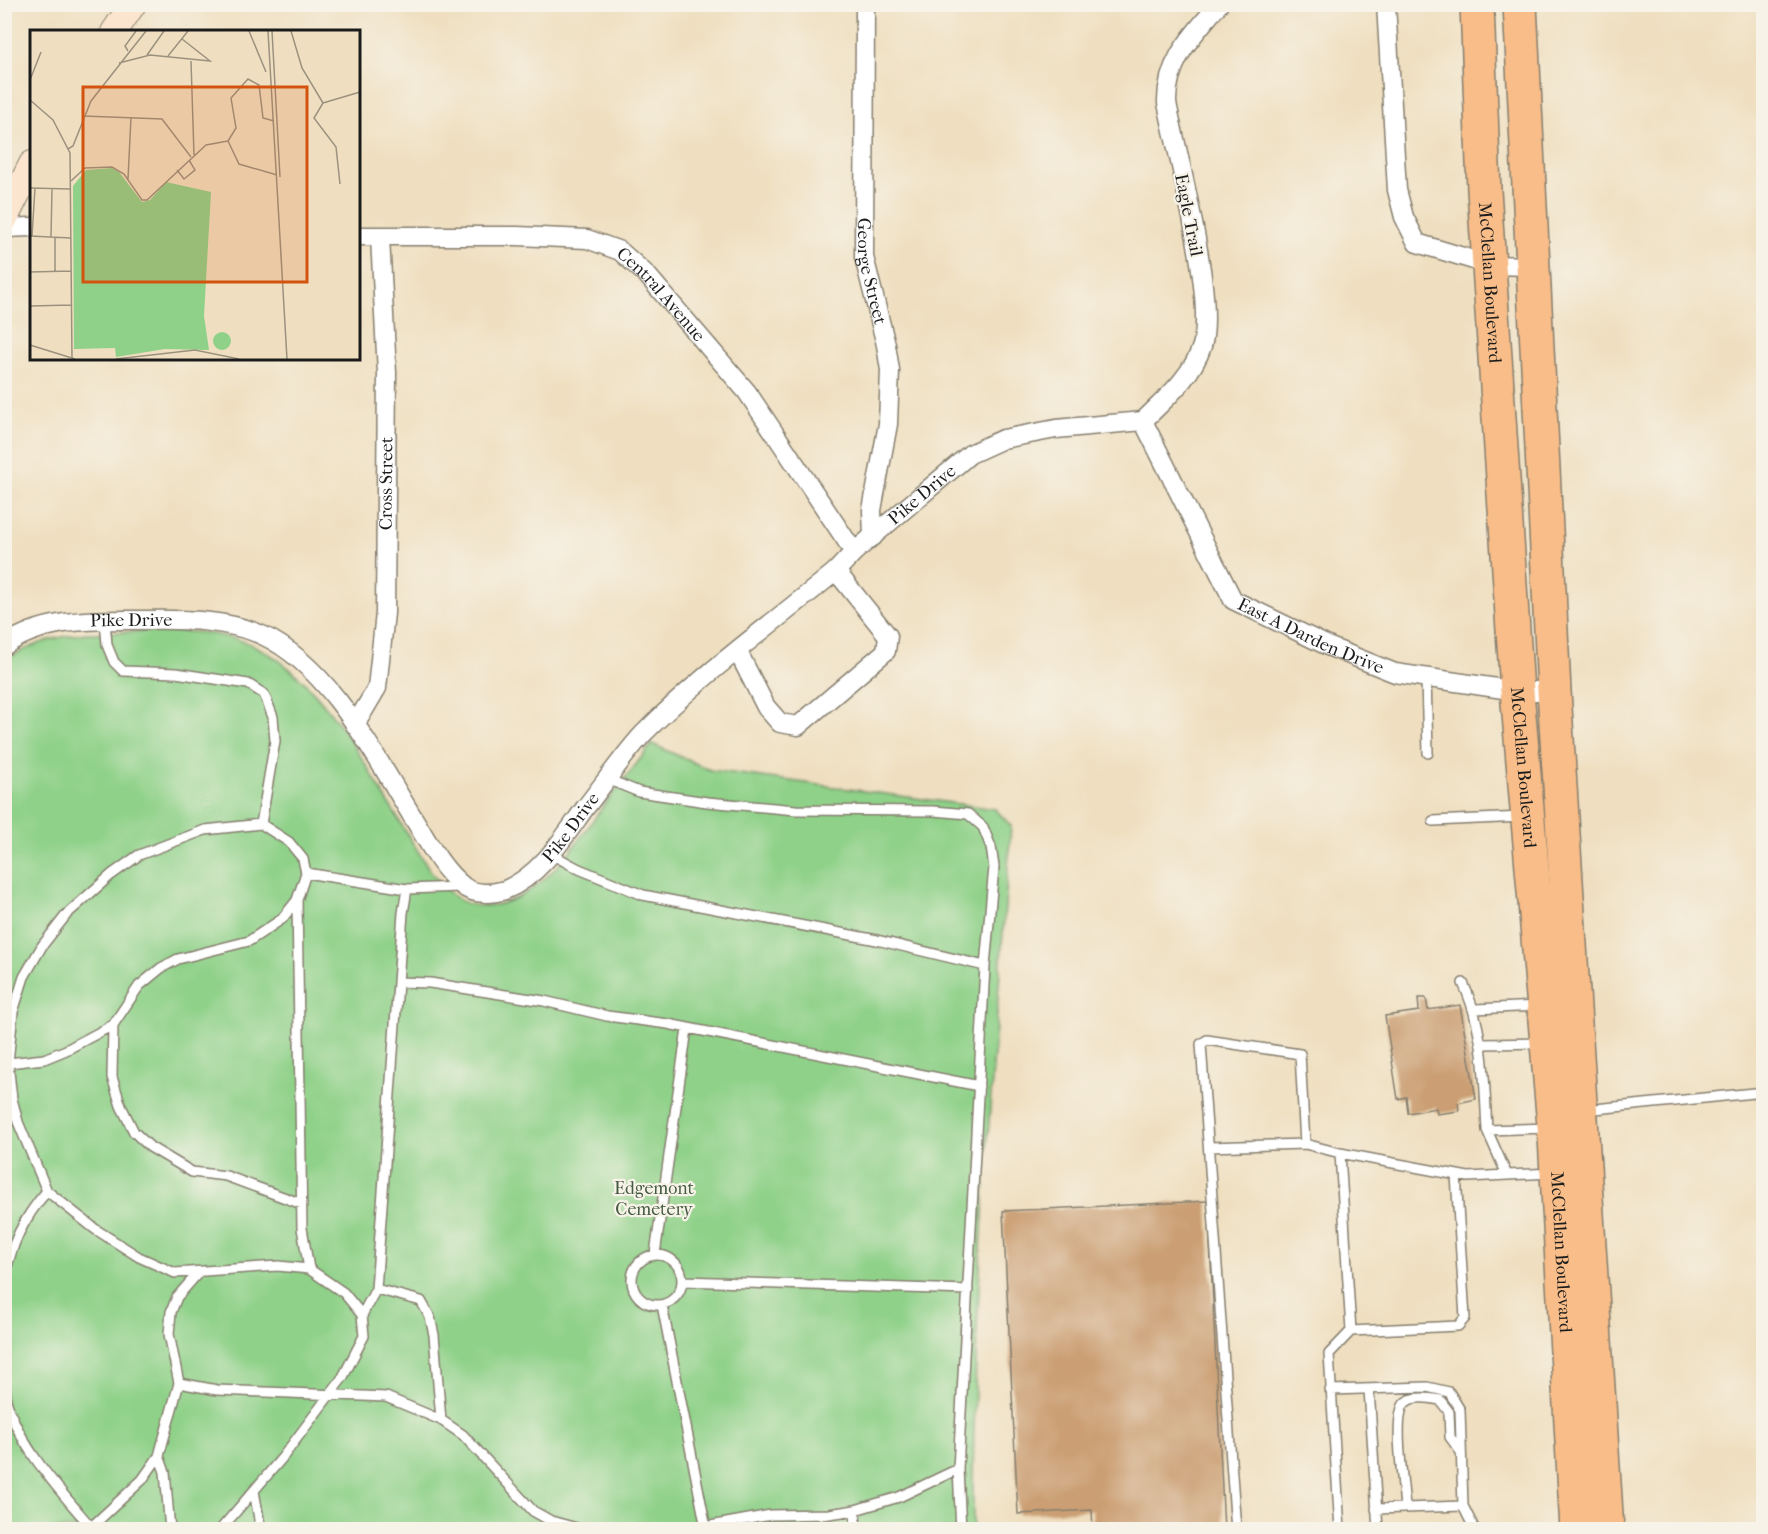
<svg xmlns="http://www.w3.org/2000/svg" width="1768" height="1534" font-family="'IM FELL French Canon',serif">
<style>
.green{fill:#8fd189;stroke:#567652;stroke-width:1.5}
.building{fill:#cb9f73}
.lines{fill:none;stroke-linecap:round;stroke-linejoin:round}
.lane-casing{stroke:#867e6e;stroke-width:12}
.street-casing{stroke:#867e6e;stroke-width:21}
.secondary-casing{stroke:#867e6e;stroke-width:28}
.highway-casing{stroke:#867e6e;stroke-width:36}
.lane{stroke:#fff;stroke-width:9}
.street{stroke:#fff;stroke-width:18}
.secondary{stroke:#fce5cf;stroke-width:26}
.highway{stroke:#f8bd88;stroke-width:33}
.labels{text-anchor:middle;stroke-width:4.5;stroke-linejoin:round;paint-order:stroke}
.street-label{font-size:18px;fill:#1c1c1c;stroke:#f7f3e8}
.park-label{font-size:18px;fill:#445b42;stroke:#f7f3e8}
.inset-road{fill:none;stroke:#9b917e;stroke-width:1.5}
.view{fill:#d4530e;fill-opacity:0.15;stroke:#d4530e;stroke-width:3}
.inset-edge{fill:none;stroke:#1c1c1c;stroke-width:3}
</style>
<rect width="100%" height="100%" fill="#f7f3e8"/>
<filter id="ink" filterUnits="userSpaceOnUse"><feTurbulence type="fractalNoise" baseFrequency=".0167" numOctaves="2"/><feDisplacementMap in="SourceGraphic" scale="12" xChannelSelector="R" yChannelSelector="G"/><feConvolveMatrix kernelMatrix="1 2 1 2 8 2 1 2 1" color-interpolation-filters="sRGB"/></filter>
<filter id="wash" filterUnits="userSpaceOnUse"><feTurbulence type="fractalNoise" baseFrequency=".008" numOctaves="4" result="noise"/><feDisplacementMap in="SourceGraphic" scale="24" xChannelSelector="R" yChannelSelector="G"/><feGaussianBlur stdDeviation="1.35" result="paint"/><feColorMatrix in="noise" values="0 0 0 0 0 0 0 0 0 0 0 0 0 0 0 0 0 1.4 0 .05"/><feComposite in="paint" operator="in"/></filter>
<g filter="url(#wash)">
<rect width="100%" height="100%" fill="#efdfc0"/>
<!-- green -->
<path class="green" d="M87,633C141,633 207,623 257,647C324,680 368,770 406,832C420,854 433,880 455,897C476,913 507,905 527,892C557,873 578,841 599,812C616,789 634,767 652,744L710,770L995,809L1011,826C994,1059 972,1295 973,1529H5L4,662C30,643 56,637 87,633Z"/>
<g id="blocks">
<!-- building -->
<path class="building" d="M1418,998H1426L1428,1010L1460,1005L1476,1099L1458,1103L1459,1111L1437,1114L1436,1108L1408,1113L1406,1097L1398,1099L1385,1016L1419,1011Z
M1208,1201L1224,1530H1093L1092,1510L1018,1514L1003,1211Z"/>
</g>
</g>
<g filter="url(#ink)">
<use href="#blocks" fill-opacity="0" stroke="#867e6e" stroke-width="1.5"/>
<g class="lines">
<defs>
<path id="lane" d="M105,620L107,645L114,662L123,671L176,673L248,684L264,694L273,717L275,741L261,824
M1426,678L1428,753
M607,779L639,792L707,802L796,810L934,811L968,814L983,827L991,847L994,867L985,966L958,1469L961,1530
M1433,821L1523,817
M551,854L579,869L643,895L877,940L985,966
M306,873L407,889L460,887
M398,982L430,983L544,1001L607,1016L668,1024L979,1086
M1463,983C1485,1030 1484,1078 1487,1130
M1475,1009L1539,1006
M113,1025L112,1077L121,1106L134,1132L150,1147L192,1172L226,1176L302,1204
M1481,1044L1542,1043
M8,1063L44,1059L66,1050L113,1025L139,986L161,968L178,959L249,941L282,919L297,900L306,873L303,859L289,842L261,824L205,830L139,855L111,875L67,914L42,946L24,977L13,1012L8,1063L12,1099L18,1122L47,1191L95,1229L139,1257L175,1273L278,1266L309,1269
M1585,1110L1764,1092
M1209,1147L1305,1144
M1507,1175L1487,1130L1550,1128
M655,1254L687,1029
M632 1280a25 25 0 1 1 50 0a25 25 0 1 1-50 0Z
M4,1281C11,1244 23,1219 47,1191
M682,1281L968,1290
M376,1289L421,1301L430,1317L434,1335L441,1420
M662,1305L706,1528
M362,1315L376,1289L403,913L407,889
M1351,1331L1458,1326L1465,1318L1456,1175
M179,1383L217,1390L386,1397L441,1420L463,1435L533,1511L551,1521L584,1530
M1369,1389L1378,1530
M1330,1390L1427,1387L1449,1392L1460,1410L1463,1506L1475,1530
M4,1393C17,1445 57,1487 91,1527
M159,1456L165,1472L170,1530
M254,1491L261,1530
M1405,1508C1404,1488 1393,1419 1404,1404C1411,1395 1430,1398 1440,1400L1449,1412L1450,1437L1461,1452
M1376,1509L1463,1506
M855,1510L856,1530
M88,1530L142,1480L159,1456L179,1383L169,1334L171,1312L177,1297L199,1272
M220,1530L282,1458L343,1377L364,1336L362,1315L344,1293L309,1269L302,1228L297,900
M688,1530L771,1515L829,1514L855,1510L899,1497L958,1469
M1236,1530L1201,1044L1207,1040L1300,1054L1305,1144L1340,1153L1468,1177L1551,1173
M1340,1530L1329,1354L1351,1331L1340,1153"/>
<g id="street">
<path id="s1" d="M865,4L864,257L886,345L890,370L888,424L872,510L873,537"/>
<path d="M1386,4L1397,190L1404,217L1417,243L1490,265L1532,266"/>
<path d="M4,228L32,227"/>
<path id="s2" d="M358,236H517L587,239L620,251L647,275L747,392L854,552"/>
<path id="s3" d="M1143,421L1233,600L1330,647L1395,673L1517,691H1554"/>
<path d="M1143,421C1164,400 1192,377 1202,346C1216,298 1178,158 1167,103C1166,61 1193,35 1219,4"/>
<path id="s4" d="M4,646C42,619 88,620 132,620C175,620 221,617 262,635C332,667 378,762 417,824C430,846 443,870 463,886C473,895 493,894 505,890C540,876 564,837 585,808C604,784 622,757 643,734C702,674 772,624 836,571L854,552L970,454L1003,439L1056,429L1143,421"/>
<path d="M738,652L766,707L780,723L798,726L886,651L888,636L836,571"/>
<path id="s5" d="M355,725L377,688L385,613L387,373L380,237"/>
</g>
<path id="secondary" d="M114,32L133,4
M4,220L32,164"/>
<g id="highway">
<path id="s6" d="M1477,4L1484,190L1517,691L1555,1138L1577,1530"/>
<path d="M1520,4L1554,691L1607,1530"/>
</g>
</defs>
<!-- lane casing -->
<use href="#lane" class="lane-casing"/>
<!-- street casing -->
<use href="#street" class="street-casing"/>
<!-- secondary casing -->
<use href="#secondary" class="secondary-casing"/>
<!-- highway casing -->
<use href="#highway" class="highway-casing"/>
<!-- lane -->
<use href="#lane" class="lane"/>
<!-- street -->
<use href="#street" class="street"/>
<!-- secondary -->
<use href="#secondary" class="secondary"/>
<!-- highway -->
<use href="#highway" class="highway"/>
</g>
</g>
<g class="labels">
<!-- street labels -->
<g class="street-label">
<text transform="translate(1189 215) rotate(79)" y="6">Eagle Trail</text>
<text dy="6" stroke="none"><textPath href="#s1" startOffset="268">George Street</textPath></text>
<text dy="6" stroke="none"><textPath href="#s6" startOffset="279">McClellan Boulevard</textPath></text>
<text dy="6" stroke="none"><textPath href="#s2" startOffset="324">Central Avenue</textPath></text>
<text dy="6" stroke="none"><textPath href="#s5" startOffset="248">Cross Street</textPath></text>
<text dy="6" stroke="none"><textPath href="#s4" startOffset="1212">Pike Drive</textPath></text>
<text dy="6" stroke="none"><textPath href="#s4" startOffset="132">Pike Drive</textPath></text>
<text dy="6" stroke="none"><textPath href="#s3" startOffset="286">East A Darden Drive</textPath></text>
<text dy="6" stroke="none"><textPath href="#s6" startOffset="765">McClellan Boulevard</textPath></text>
<text dy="6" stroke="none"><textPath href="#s4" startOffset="726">Pike Drive</textPath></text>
<text dy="6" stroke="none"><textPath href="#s6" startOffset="1251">McClellan Boulevard</textPath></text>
</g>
<!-- park labels -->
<g class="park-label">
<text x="654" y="1194">Edgemont<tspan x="654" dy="21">Cemetery</tspan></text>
</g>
</g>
<!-- overview -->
<g transform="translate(30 30)">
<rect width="330" height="330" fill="#efdfc0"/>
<path d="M82,138L89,142L112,172L120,170L136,152L181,162L174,286L179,320L135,319L86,327L85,318L44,319L43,156L56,140ZM183 311a9 9 0 1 1 18 0a9 9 0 1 1-18 0Z" fill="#8fd189"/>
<path class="inset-road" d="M219,1L236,42M238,1L257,329M242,1L250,147M261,1L272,38L293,73M98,21L95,16L106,1M117,25L134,1M138,26L158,1M161,31L164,125M89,33L120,25L180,31L152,9M0,50L11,22M0,70L23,90L40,123L42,329M293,73L284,88L306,117L310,154M293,73L330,62M53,86L132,89L161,127M198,111L206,98L201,68L218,49L229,55L233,88L244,91M198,111L209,134L247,145M38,119L43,116L61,71L116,1M147,140L154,149L165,140L159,130M98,149L101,87M41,151L55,138L82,137L94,144L112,170H117L176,115L198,111M0,158L40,159M0,206L41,208M2,206L5,158M21,207L22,159M25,241V208M0,242L41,241M0,276L41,275M0,315L45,329M86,329L165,320L209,329"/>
<path class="view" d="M53,57H277V252H53Z"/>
<rect width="330" height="330" class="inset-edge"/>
</g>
<!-- margin -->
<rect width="1768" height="1534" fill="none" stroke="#f7f3e8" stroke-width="24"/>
</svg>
